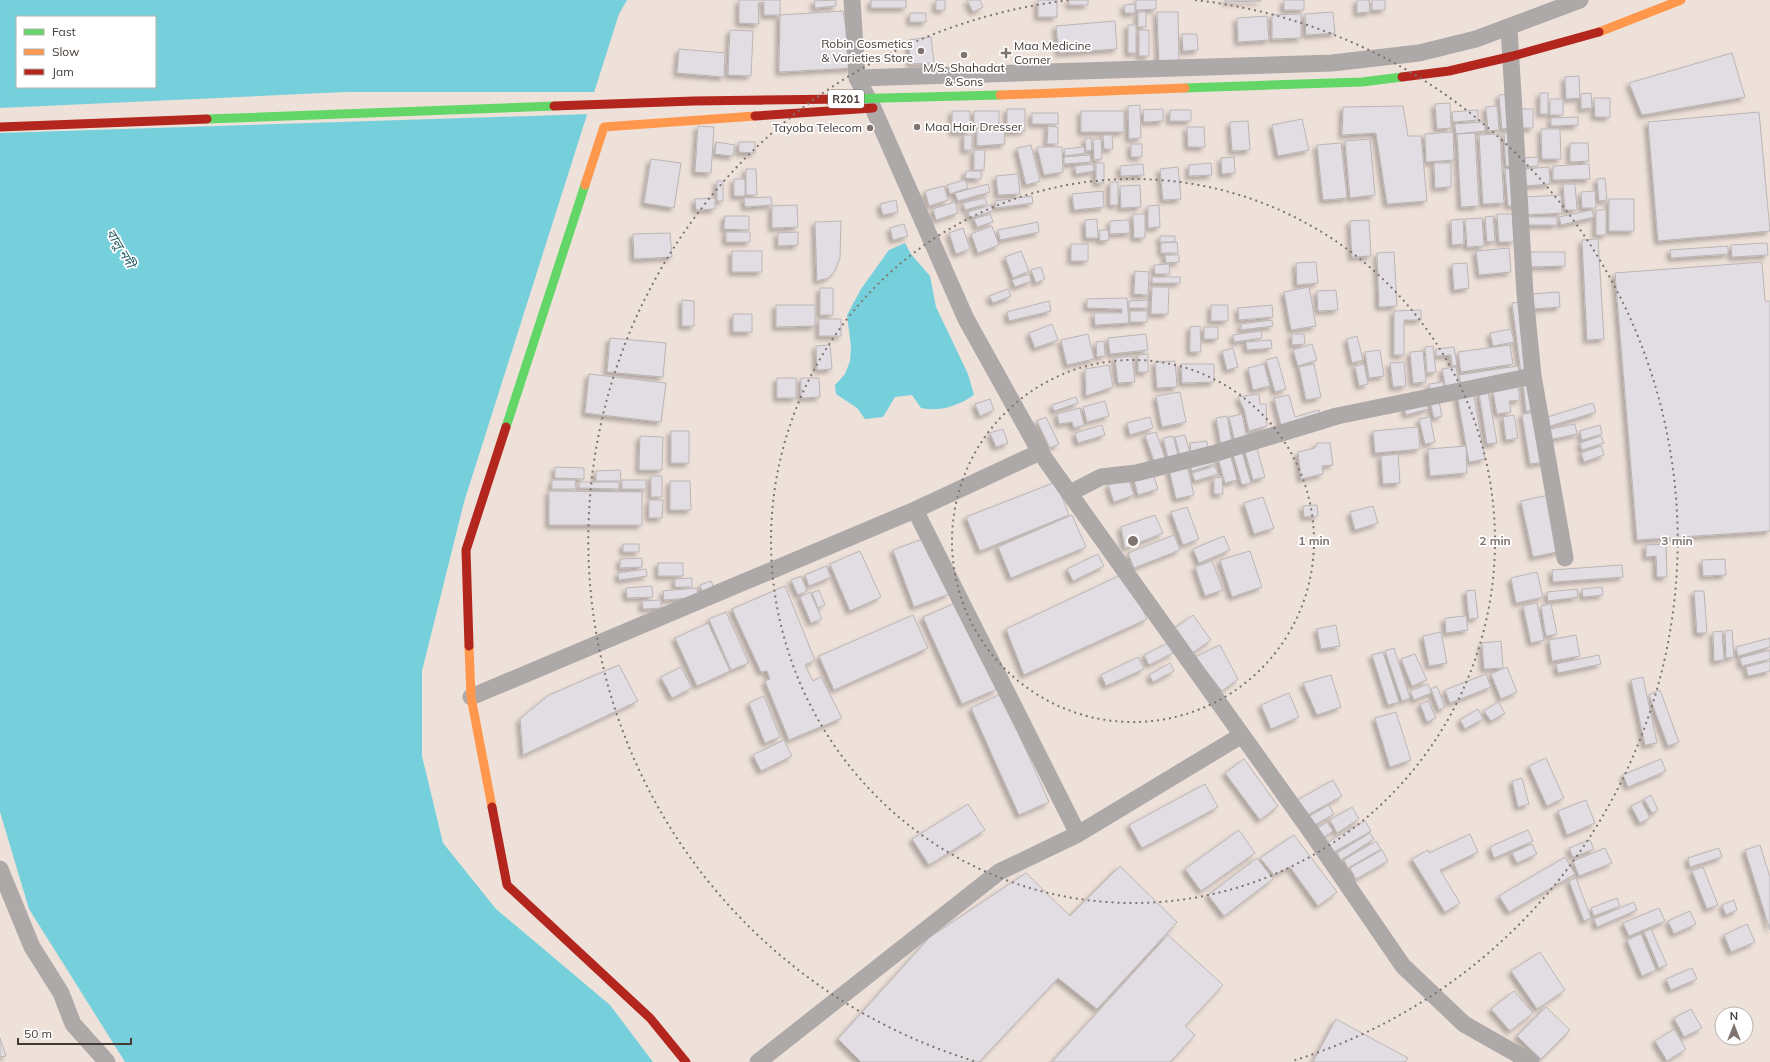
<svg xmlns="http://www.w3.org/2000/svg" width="1770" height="1062" font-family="Mulish,'Noto Sans Bengali',sans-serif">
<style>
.water{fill:#76d0db;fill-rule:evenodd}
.pier{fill:#eee1d9}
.building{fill:#e2dde3;stroke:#bbb6b6;filter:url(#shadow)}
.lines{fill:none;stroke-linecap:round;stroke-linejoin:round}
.street{stroke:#ada9a9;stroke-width:17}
.fast{stroke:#63d668;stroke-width:9}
.slow{stroke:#ff974d;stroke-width:9}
.jam{stroke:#b3261e;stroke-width:9}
.ring{fill:none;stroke:#7f746e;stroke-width:2;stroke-dasharray:2 4}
.poi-dot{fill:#7f746e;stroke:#fff;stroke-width:1.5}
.labels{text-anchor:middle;stroke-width:3.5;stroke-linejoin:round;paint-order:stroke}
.shield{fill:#fff;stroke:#7b7571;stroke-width:1}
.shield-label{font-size:11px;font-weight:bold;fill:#433a34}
.poi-label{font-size:12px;fill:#433a34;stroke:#fff;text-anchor:end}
.water-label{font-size:13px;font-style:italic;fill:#295f68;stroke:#fff}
.centre{fill:#7f746e;stroke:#fff;stroke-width:2}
.ring-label{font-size:12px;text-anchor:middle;font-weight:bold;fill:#7f746e;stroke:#fff;stroke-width:3.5;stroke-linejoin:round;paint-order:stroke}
</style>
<defs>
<filter id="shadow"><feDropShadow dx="-3.5" dy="3.5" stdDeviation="2" flood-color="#0004"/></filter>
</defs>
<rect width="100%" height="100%" fill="#eee1d9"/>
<!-- water -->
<path class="water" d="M0,0H627L619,14L464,502L422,671V756L443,843L496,909L610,1005L653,1062H125L29,909L0,812ZM17,17H155V87H17Z
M905,243L911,254L930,276L936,307L968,374L974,395C958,406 940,412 921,408L912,395L895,397L883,417L865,419L857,408L836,394L835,385L845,374L850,361L851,346L847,315L861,289L889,250Z"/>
<!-- pier -->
<path class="pier" d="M345,92H597L590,114L0,133V108Z"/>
<!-- building -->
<path class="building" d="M739,0H780V15H764V2L758,3L759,24L739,23Z
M836,0V6L815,8L814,1Z
M871,0H906V8H871Z
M936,0H945V10H936Z
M967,0H980L983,7L973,12Z
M1038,0H1057V17H1038Z
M1069,0H1088V5H1069Z
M1136,0H1156V9L1136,10Z
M1225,0H1261V1L1225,2Z
M1284,0H1304V10H1284Z
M1357,0H1369L1370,12L1357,13Z
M1372,0H1385V10H1372Z
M1135,4V13H1125L1124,5Z
M843,11L853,68L779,72L780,15Z
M1138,12H1146V27H1138Z
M1157,12H1178L1179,63H1159Z
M1333,12L1335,33L1306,35L1305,14Z
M910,13H926V22H910Z
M1301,14V38L1272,39V15Z
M1267,16L1269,40L1238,42L1237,18Z
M1115,21L1117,49L1059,53L1056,26Z
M1128,25H1136V53H1128Z
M730,30L753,31L751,76L728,75Z
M1139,30H1149V56H1139Z
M1182,34H1197L1198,50L1183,51Z
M931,37L934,63L910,64L909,40Z
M679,49L725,53L724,77L677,73Z
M1732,53L1745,97L1642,115L1629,83Z
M1579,76L1580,98L1566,99L1565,77Z
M1540,93H1548V114H1540Z
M1591,93L1592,108L1581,109V94Z
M1511,94L1514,128L1502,129L1499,95Z
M1594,98H1610V117H1595Z
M1550,99H1563V115H1550Z
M1450,103L1451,128L1437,129L1435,104Z
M1140,105L1141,138L1129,139L1128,106Z
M1403,106L1408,136H1421L1427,201L1387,204L1376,133L1342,135L1343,107Z
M1497,106L1499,130L1488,131L1486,107Z
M1007,109H1025V131L1007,132Z
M1163,109V121L1144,122L1143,110Z
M1519,109H1533V128H1519Z
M1170,110H1191V121H1170Z
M1478,110V120L1453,122L1452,112Z
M952,111H970V132H952Z
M974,111H999V124H974Z
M1081,111H1124V132H1081Z
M1759,112L1770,231L1658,241L1648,122Z
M1032,113H1058V124H1032Z
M1578,117V125L1551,126V118Z
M1302,119L1309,150L1278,156L1272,125Z
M1248,121L1250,150L1232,151L1230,122Z
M1485,122V131L1456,134L1455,124Z
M698,126L714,127L711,173L695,172Z
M1048,126L1058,127V144H1047Z
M1187,127H1204L1205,147H1188Z
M1004,128L1005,144L977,146V129Z
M1541,129H1560L1561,159H1542Z
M1453,132L1454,160L1426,162L1425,134Z
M1515,132L1517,166H1506L1504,133Z
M1475,133L1479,206L1461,207L1457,134Z
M1500,134L1504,203L1483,204L1479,135Z
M964,135H972V150H964Z
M1103,135H1112L1113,149H1104Z
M1085,138H1091L1092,150L1086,151Z
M1093,139H1101L1102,159L1094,160Z
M1370,139L1375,195L1350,198L1345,141Z
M716,142L735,145L733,156L715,154Z
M739,142H755V153L739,152Z
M1341,143L1347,198L1323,200L1317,145Z
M1570,143H1588L1589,161L1570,162Z
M1131,144H1142V157H1131Z
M1031,145L1040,181L1026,185L1017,148Z
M1037,147H1062L1063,172L1044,175Z
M1084,147L1085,153L1065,156L1064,149Z
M974,150H985L984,170H974Z
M1090,155L1091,162L1064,164V157Z
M1234,157L1235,173L1222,174L1221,158Z
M1538,157V166L1523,167V158Z
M651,159L681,163L674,208L644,203Z
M1096,163H1104V183H1096Z
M1211,163L1212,175L1189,176V165Z
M1434,163H1451V187L1435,188Z
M1093,164L1094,171L1076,174L1075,166Z
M1143,164L1144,175L1121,176L1120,166Z
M1589,164L1590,179L1553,180V166Z
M1178,167L1181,199L1163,200L1160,169Z
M1549,167L1550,184L1525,186L1524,169Z
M1517,168L1519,205L1508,206L1505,169Z
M746,169H756L757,195H746Z
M966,171H981V179L965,178Z
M1018,174L1020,194L998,195L996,176Z
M1605,178L1607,200L1599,201L1597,179Z
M734,179H745V196H734Z
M965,180L968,188L950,194L947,185Z
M717,181H723V201H717Z
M1110,182H1118V205H1110Z
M988,184L990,192L958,201L955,193Z
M1563,184H1575L1577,210H1565Z
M1140,185L1141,207L1121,208L1120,186Z
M944,186L948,200L929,206L925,191Z
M1103,191L1104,207L1074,210L1072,194Z
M1595,191L1596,208H1582L1581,192Z
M1561,195L1562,213L1526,215L1525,197Z
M1032,196L1033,203L996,208L995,201Z
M771,197L772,205L745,207L744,198Z
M715,198V209L696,210L695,199Z
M985,198L987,204L965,210L963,203Z
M1609,199H1634V231H1609Z
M896,200L898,212L883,215L880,204Z
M955,202L958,213L936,220L933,209Z
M797,205L798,227L772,228V206Z
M991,205L993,211L970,218L968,212Z
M1159,205L1160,227L1148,228V206Z
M1592,210L1594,217L1561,225L1559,217Z
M1596,210H1606V235H1596Z
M990,214L993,222L977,227L974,219Z
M1133,214H1145V238H1134Z
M1497,214H1513L1514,242H1499Z
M725,216H749V230L724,229Z
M1493,216L1495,241L1487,242L1485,217Z
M1526,217H1557V225H1526Z
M1482,218L1484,246L1467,247L1465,219Z
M1097,219L1098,238H1086L1085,220Z
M1463,219L1464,244L1452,245L1451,220Z
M1129,220L1130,233L1110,234V221Z
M1369,220L1371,256L1352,257L1350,221Z
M841,221L840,258L834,272L828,278L817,281L815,222Z
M1038,222L1039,232L1000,240L998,230Z
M904,224L908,236L893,240L890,228Z
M992,226L999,245L978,253L971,234Z
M963,228L970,249L956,254L949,233Z
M1099,230H1108L1109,240L1100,241Z
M726,232H750V242H726Z
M798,232V245L778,246V233Z
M670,233L672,257L634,259L633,234Z
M1160,236H1175V242H1160Z
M1598,239L1604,339L1587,340L1582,240Z
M1177,242L1178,253H1161V243Z
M1767,243L1768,255L1732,257L1731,245Z
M1071,244H1088V261H1071Z
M1728,246V254L1671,258L1670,250Z
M1509,248L1511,272L1479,275L1476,251Z
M732,251H762V272H732Z
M1021,251L1029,271L1013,278L1005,257Z
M1394,252L1397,306L1379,307L1377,253Z
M1527,252H1565V266L1527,267Z
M1165,255H1179V262L1166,263Z
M1316,262L1318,283L1297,285L1296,263Z
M1762,262L1765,301H1770V531L1637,540L1615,273Z
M1467,263L1469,288L1454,290L1452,264Z
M1169,264L1170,274H1155L1154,265Z
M1041,267L1045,279L1036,283L1031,270Z
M1135,271L1149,272L1148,295L1134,294Z
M1029,274L1031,281L1015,287L1012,280Z
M1152,277H1180V283H1152Z
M1152,287H1169L1168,314H1151Z
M1309,287L1316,326L1291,330L1284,292Z
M820,288H833V315H820Z
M1008,289L1011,296L993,303L989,296Z
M1336,290L1338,310L1318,311L1317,291Z
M1559,292L1560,307L1531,309L1530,294Z
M1127,298L1129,323L1095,325L1094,313H1122V309L1087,308V299Z
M682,300L694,301V326H682Z
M1148,300V308H1129V301Z
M1049,301L1051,311L1009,321L1007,312Z
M1521,302L1530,372L1521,373L1512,303Z
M776,305H815V326L776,327Z
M1211,305H1228V321H1211Z
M1272,305L1273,317L1239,320L1238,308Z
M1421,310V320H1404V355H1394V311Z
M1130,311H1147V322H1130Z
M733,314H752V332H733Z
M819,319H841V336H819Z
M1272,320L1273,326L1241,330V324Z
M1052,324L1058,340L1035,348L1029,333Z
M1200,326L1201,352H1190V327Z
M1204,327H1218V339H1204Z
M1511,329L1514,342L1493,346L1490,333Z
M1261,331L1262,338L1234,342L1233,335Z
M1088,334L1094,359L1067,365L1061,340Z
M1146,334L1148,350L1110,354L1108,338Z
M1292,334H1304L1305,344L1292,345Z
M1357,336L1363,360L1352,363L1347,339Z
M610,338L666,343L663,377L607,372Z
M1271,340L1272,348L1247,350L1246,342Z
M1104,341L1105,356L1097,357L1096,342Z
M1312,344L1317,360L1298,366L1293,350Z
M830,345L832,369L817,370L816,346Z
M1510,345L1513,364L1461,372L1458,352Z
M1433,346L1436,372L1427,373L1425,347Z
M1454,347L1457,365L1452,366L1451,355L1436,356V349Z
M1233,348L1238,367L1227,370L1222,351Z
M1380,350L1384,376L1369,378L1365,352Z
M1423,351L1426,382L1413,383L1410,352Z
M1148,354V372H1138V355Z
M1132,356L1135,382L1118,383L1115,358Z
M1277,357L1286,389L1275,392L1266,360Z
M1175,361L1177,387L1157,388L1155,362Z
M1404,362L1406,386L1393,387L1390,363Z
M1181,364H1214V382L1182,383Z
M1264,364L1270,386L1253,390L1248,368Z
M1314,364L1321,397L1306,400L1299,367Z
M1364,364L1368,384L1359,386L1355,366Z
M1109,365L1113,387L1086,396L1085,369Z
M1518,366L1520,377L1461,386L1459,375Z
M1456,367L1459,387L1446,389L1442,369Z
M589,374L666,383L661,422L585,413Z
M777,378H796V398H777Z
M801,378H819L820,397L801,398Z
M1443,382L1445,389L1430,391L1429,384Z
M1533,382L1536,410L1526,411L1523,383Z
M1518,387L1520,400L1509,401L1511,412L1497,414L1493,391Z
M1473,391L1485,459L1469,462L1457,394Z
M1180,392L1186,422L1162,427L1156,396Z
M1488,392L1497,443L1487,444L1479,393Z
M1259,394L1260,404H1266L1267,426L1249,431L1244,409L1238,397Z
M1289,395L1295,417L1319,410L1321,418L1282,429L1274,398Z
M1438,396L1442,416L1434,418L1429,398Z
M1076,397L1078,403L1054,411L1052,405Z
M990,399L994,410L980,416L975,404Z
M1105,401L1109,416L1087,422L1083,407Z
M1426,401L1428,409L1406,415L1404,407Z
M1593,403L1596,412L1547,427L1544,418Z
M1080,408L1084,425L1074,428L1072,422L1059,424L1057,414Z
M1538,412L1545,462L1530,464L1522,414Z
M1242,414L1247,440L1235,442L1229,417Z
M1514,415L1518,438L1506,440L1503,417Z
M1227,416L1232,443L1221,445L1216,418Z
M1046,417L1059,444L1050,448L1037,421Z
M1150,417L1153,428L1130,435L1127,423Z
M1430,417L1435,442L1425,444L1419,419Z
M1575,424L1577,434L1548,440L1546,430Z
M1102,425L1105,435L1078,443L1075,433Z
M1600,425L1602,434L1582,440L1580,431Z
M1418,427L1420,449L1375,453L1373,431Z
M1003,429L1008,443L996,447L990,433Z
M671,431H689V463H671Z
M1156,432L1166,461L1155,464L1145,435Z
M1185,435L1191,457L1181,460L1175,437Z
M640,436L663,437L662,470H639Z
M1173,436L1179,459L1169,462L1163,438Z
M1601,436L1604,443L1582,450L1580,443Z
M1207,441L1208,453L1191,454L1190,443Z
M1317,443H1330L1333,465L1322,466L1323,474L1301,479L1298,452L1315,448Z
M1256,445L1265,477L1253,480L1244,448Z
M1466,446L1467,473L1430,476L1428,449Z
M1601,446L1604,455L1584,462L1581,453Z
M1241,449L1251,483L1242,485L1232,451Z
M1230,454L1237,480L1225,483L1218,458Z
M1398,454L1400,483L1383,484L1381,456Z
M1212,458L1214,464L1192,471L1190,465Z
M1187,465L1194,495L1176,499L1169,469Z
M1215,466L1218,474L1195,481L1192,473Z
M555,467L584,468V479L555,478Z
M620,470L621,481H596V471Z
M1152,471L1158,489L1138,495L1133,476Z
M651,476H662V497H651Z
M1222,477L1223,494H1214V478Z
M1128,478L1134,495L1114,502L1108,485Z
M552,480H575L576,489H552Z
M622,480H646V489H622Z
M670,481H690L691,510H670Z
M579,482H619V489L579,488Z
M1056,482L1069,515L980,551L966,517Z
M549,491L642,492V525H549Z
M1549,495L1561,551L1533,557L1521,501Z
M1263,497L1274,528L1254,534L1244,503Z
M649,500H663L662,518H649Z
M1317,505L1318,516L1304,517L1303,506Z
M1373,506L1378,523L1355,530L1350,512Z
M1187,507L1199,539L1183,545L1171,512Z
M1072,515L1086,547L1011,578L998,547Z
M1155,515L1163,533L1125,548L1121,527Z
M1174,535L1180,550L1134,568L1128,553Z
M1224,536L1230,550L1199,563L1193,549Z
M928,537L949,594L914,607L893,550Z
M623,544H639V552H623Z
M1666,544L1667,577H1657L1656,556L1646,557V545Z
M860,551L881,597L850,611L830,564Z
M1250,551L1262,587L1232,597L1220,560Z
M1098,554L1104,566L1073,581L1067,569Z
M642,558V567L620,568V559Z
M1725,559L1726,575L1703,576L1702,560Z
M1212,561L1223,590L1205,596L1195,567Z
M658,563H683V576H658Z
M1622,565L1623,577L1553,582L1552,570Z
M826,566L831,577L809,586L805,575Z
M646,569L647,576L619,580L618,573Z
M1537,572L1543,597L1516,603L1511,578Z
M1125,573L1147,619L1024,675L1006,629Z
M801,576L807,591L798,595L791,580Z
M692,578V587H675V579Z
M711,581L715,590L703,594L700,585Z
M652,586L653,597L627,598L626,588Z
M785,586L815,660L805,665L813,681L821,677L842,718L789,740L765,681L770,679L767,671L761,672L732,609Z
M1602,587L1603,595L1583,597L1582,589Z
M697,588L698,597L664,600L663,591Z
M1577,589L1578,597L1548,601L1547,592Z
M819,590L825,605L818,608L812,593Z
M1475,590L1478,618L1469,619L1466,591Z
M1694,591H1704L1707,633H1697Z
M810,592L822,619L811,623L800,597Z
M661,600V608L643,609L642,601Z
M958,602L997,689L962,704L923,617Z
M1537,603L1544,640L1531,643L1523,606Z
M1551,604L1557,634L1546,636L1541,606Z
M726,612L749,663L731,670L709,619Z
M913,615L928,648L834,690L819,656Z
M1193,615L1211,640L1192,653L1175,628Z
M1466,616L1468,630L1446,633L1445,618Z
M708,623L730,671L697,686L675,638Z
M1336,625L1340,646L1321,649L1317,629Z
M1732,630L1734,657L1726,658L1725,631Z
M1722,631L1724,660L1714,661L1713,632Z
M1441,632L1447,663L1429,666L1423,636Z
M1576,635L1580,656L1552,661L1549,640Z
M1770,638V647L1738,656L1736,647Z
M1501,641L1503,668L1484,669L1482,643Z
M1168,643L1173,653L1149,665L1144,655Z
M1220,645L1238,679L1222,691L1195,657Z
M1394,648L1410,698L1402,701L1385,651Z
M1770,650V659L1742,666L1740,658Z
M1383,652L1399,702L1388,705L1372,655Z
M1415,654L1427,680L1412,686L1401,659Z
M1599,655L1601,664L1558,673L1556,664Z
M1138,657L1144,669L1106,686L1101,675Z
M1770,661V671L1748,676L1746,667Z
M1170,663L1174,671L1153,682L1149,675Z
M619,665L638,701L523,755L520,719L549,695Z
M681,667L692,688L672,698L661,677Z
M1507,667L1517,692L1501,699L1491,674Z
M1486,674L1491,687L1450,703L1445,690Z
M1331,675L1341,707L1317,715L1303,683Z
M1643,677L1657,743L1645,745L1631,680Z
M1428,684L1431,693L1414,700L1410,691Z
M1437,686L1445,707L1439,710L1431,689Z
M1660,690L1679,742L1668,746L1649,695Z
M1289,693L1299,717L1271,729L1261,705Z
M1001,694L1049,802L1019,815L971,708Z
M764,696L780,737L765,743L749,703Z
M1428,701L1436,718L1427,722L1420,704Z
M1498,702L1505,713L1491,721L1484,711Z
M1478,709L1483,719L1465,729L1460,720Z
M1396,712L1411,760L1390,767L1375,718Z
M784,740L792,756L761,771L753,755Z
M1546,758L1564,798L1547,806L1529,766Z
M1244,759L1278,806L1260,820L1225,773Z
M1661,759L1666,771L1628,787L1623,775Z
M1522,778L1529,804L1518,807L1512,781Z
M1333,780L1342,796L1302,818L1294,802Z
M1205,784L1218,807L1142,848L1129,825Z
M1651,795L1658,810L1652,813L1644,799Z
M1586,800L1595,823L1567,835L1558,811Z
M1641,801L1650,818L1640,823L1631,806Z
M968,804L985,830L929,865L912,839Z
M1329,805L1334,814L1313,826L1308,817Z
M1352,807L1359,819L1337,833L1330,820Z
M1365,821L1371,831L1334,852L1328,842Z
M1327,822L1333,831L1324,837L1318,828Z
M1239,830L1255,853L1201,891L1185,869Z
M1528,830L1533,841L1494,858L1490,847Z
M1370,833L1374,839L1341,860L1337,853Z
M1470,834L1478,852L1440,870L1460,903L1445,912L1412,859L1428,850L1429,853Z
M1294,835L1337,892L1318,906L1290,867L1274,875L1260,858Z
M1590,840L1594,849L1573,857L1569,848Z
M1376,841L1381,849L1348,868L1344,860Z
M1532,844L1537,854L1517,863L1512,853Z
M1760,845L1770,877V930L1745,850Z
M1605,848L1612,863L1579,876L1573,861Z
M1719,848L1722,857L1690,867L1688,858Z
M1382,850L1388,861L1356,879L1350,868Z
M1565,857L1575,874L1509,912L1499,896Z
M1257,858L1273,879L1224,916L1208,895Z
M1120,866L1177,922L1097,1009L1058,978L979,1062H861L838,1039L930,937L1026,873L1070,916Z
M1703,867L1718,905L1707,909L1692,871Z
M1576,878L1591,918L1584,921L1569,881Z
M1617,898L1620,906L1594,916L1591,908Z
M1734,900L1737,910L1726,915L1722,905Z
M1634,902L1637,910L1597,927L1594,919Z
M1659,908L1665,921L1629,936L1623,923Z
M1690,911L1696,924L1674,934L1668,921Z
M1747,924L1755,942L1731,952L1724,935Z
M1651,929L1667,965L1659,968L1644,932Z
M1641,934L1656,970L1642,976L1627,940Z
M1168,935L1223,985L1185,1026L1195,1035L1170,1062H1052Z
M1540,952L1565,990L1537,1009L1511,971Z
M1692,968L1697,979L1671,990L1666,979Z
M1514,991L1533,1013L1510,1031L1491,1009Z
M1546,1007L1570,1030L1541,1059L1517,1036Z
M1691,1009L1702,1028L1684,1037L1674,1018Z
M1336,1019L1408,1058L1405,1062H1313Z
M1674,1029L1686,1049L1667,1061L1655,1041Z
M0,1038L6,1056L0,1057Z"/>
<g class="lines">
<!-- street -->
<path class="street" d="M852,0L857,78L873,108L966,319L1040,452L1309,829L1403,966L1464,1024L1531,1062
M1509,28L1525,294L1533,376L1565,558
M857,78L1332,63L1419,53L1476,39L1580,0
M1070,493L1101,477L1136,473L1216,453L1337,416L1533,376
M915,510L1078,834
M471,697L915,510L1040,452
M0,869L32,947L61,993L73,1024L107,1062
M758,1062L999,872L1078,834L1242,735"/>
<!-- fast -->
<path class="fast" d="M1185,88L1362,82L1402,77
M846,99L1000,95
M207,119L554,106
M506,427L585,185"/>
<!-- slow -->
<path class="slow" d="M1599,32L1681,0
M1000,95L1185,88
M585,185L604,127L755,116
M469,646L471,697L492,807"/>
<!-- jam -->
<path class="jam" d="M1402,77L1449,71L1513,56L1599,32
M554,106L694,101L846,99
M755,116L873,108
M0,127L207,119
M469,646L466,550L506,427
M492,807L507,885L650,1018L686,1062"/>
</g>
<!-- distance rings -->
<g class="ring">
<circle cx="1133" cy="541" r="181"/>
<circle cx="1133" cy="541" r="362"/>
<path d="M974 1061A544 544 0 0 1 1071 0M1195 0A544 544 0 0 1 1292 1061"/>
</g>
<!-- markers -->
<g class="poi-dot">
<circle cx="921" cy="51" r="4"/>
<path d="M1004 47h4v4h4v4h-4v4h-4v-4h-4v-4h4z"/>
<circle cx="964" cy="55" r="4"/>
<circle cx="917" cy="127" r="4"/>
<circle cx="870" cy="128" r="4"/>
</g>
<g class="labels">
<!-- shield labels -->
<rect class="shield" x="828" y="90" width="36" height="18" rx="3"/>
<g class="shield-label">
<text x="846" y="103">R201</text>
</g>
<!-- poi labels -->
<g class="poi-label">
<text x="913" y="48">Robin Cosmetics<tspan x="913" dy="14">&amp; Varieties Store</tspan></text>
<text x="1014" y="50" text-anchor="start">Maa Medicine<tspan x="1014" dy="14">Corner</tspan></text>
<text x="964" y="72" text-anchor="middle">M/S. Shahadat<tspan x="964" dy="14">&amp; Sons</tspan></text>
<text x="925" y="131" text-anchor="start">Maa Hair Dresser</text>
<text x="862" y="132">Tayoba Telecom</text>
</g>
<!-- water labels -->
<g class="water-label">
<text transform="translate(121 248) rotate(59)" y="5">বালু নদী</text>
</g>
</g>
<circle cx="1133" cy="541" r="6" class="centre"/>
<g class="ring-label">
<text x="1314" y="545">1 min</text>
<text x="1495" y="545">2 min</text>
<text x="1677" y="545">3 min</text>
</g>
<!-- legend -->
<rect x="16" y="16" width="140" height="72" fill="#ffffff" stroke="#b4b0ae"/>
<rect x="24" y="29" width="20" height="6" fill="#63d668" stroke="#b4b0ae"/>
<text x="52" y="36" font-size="12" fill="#433a34">Fast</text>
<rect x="24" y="49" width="20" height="6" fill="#ff974d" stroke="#b4b0ae"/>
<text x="52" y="56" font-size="12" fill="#433a34">Slow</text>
<rect x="24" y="69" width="20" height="6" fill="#b3261e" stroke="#b4b0ae"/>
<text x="52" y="76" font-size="12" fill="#433a34">Jam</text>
<!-- north arrow -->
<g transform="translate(1734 1026)"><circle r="19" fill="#ffffff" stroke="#b4b0ae"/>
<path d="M0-3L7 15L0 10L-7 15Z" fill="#7f746e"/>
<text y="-6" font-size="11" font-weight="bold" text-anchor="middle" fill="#433a34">N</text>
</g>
<!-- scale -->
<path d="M18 1038v6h113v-6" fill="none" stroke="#433a34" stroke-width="2"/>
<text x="24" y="1038" font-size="12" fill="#433a34" stroke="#ffffff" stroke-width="3" paint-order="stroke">50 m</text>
</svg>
